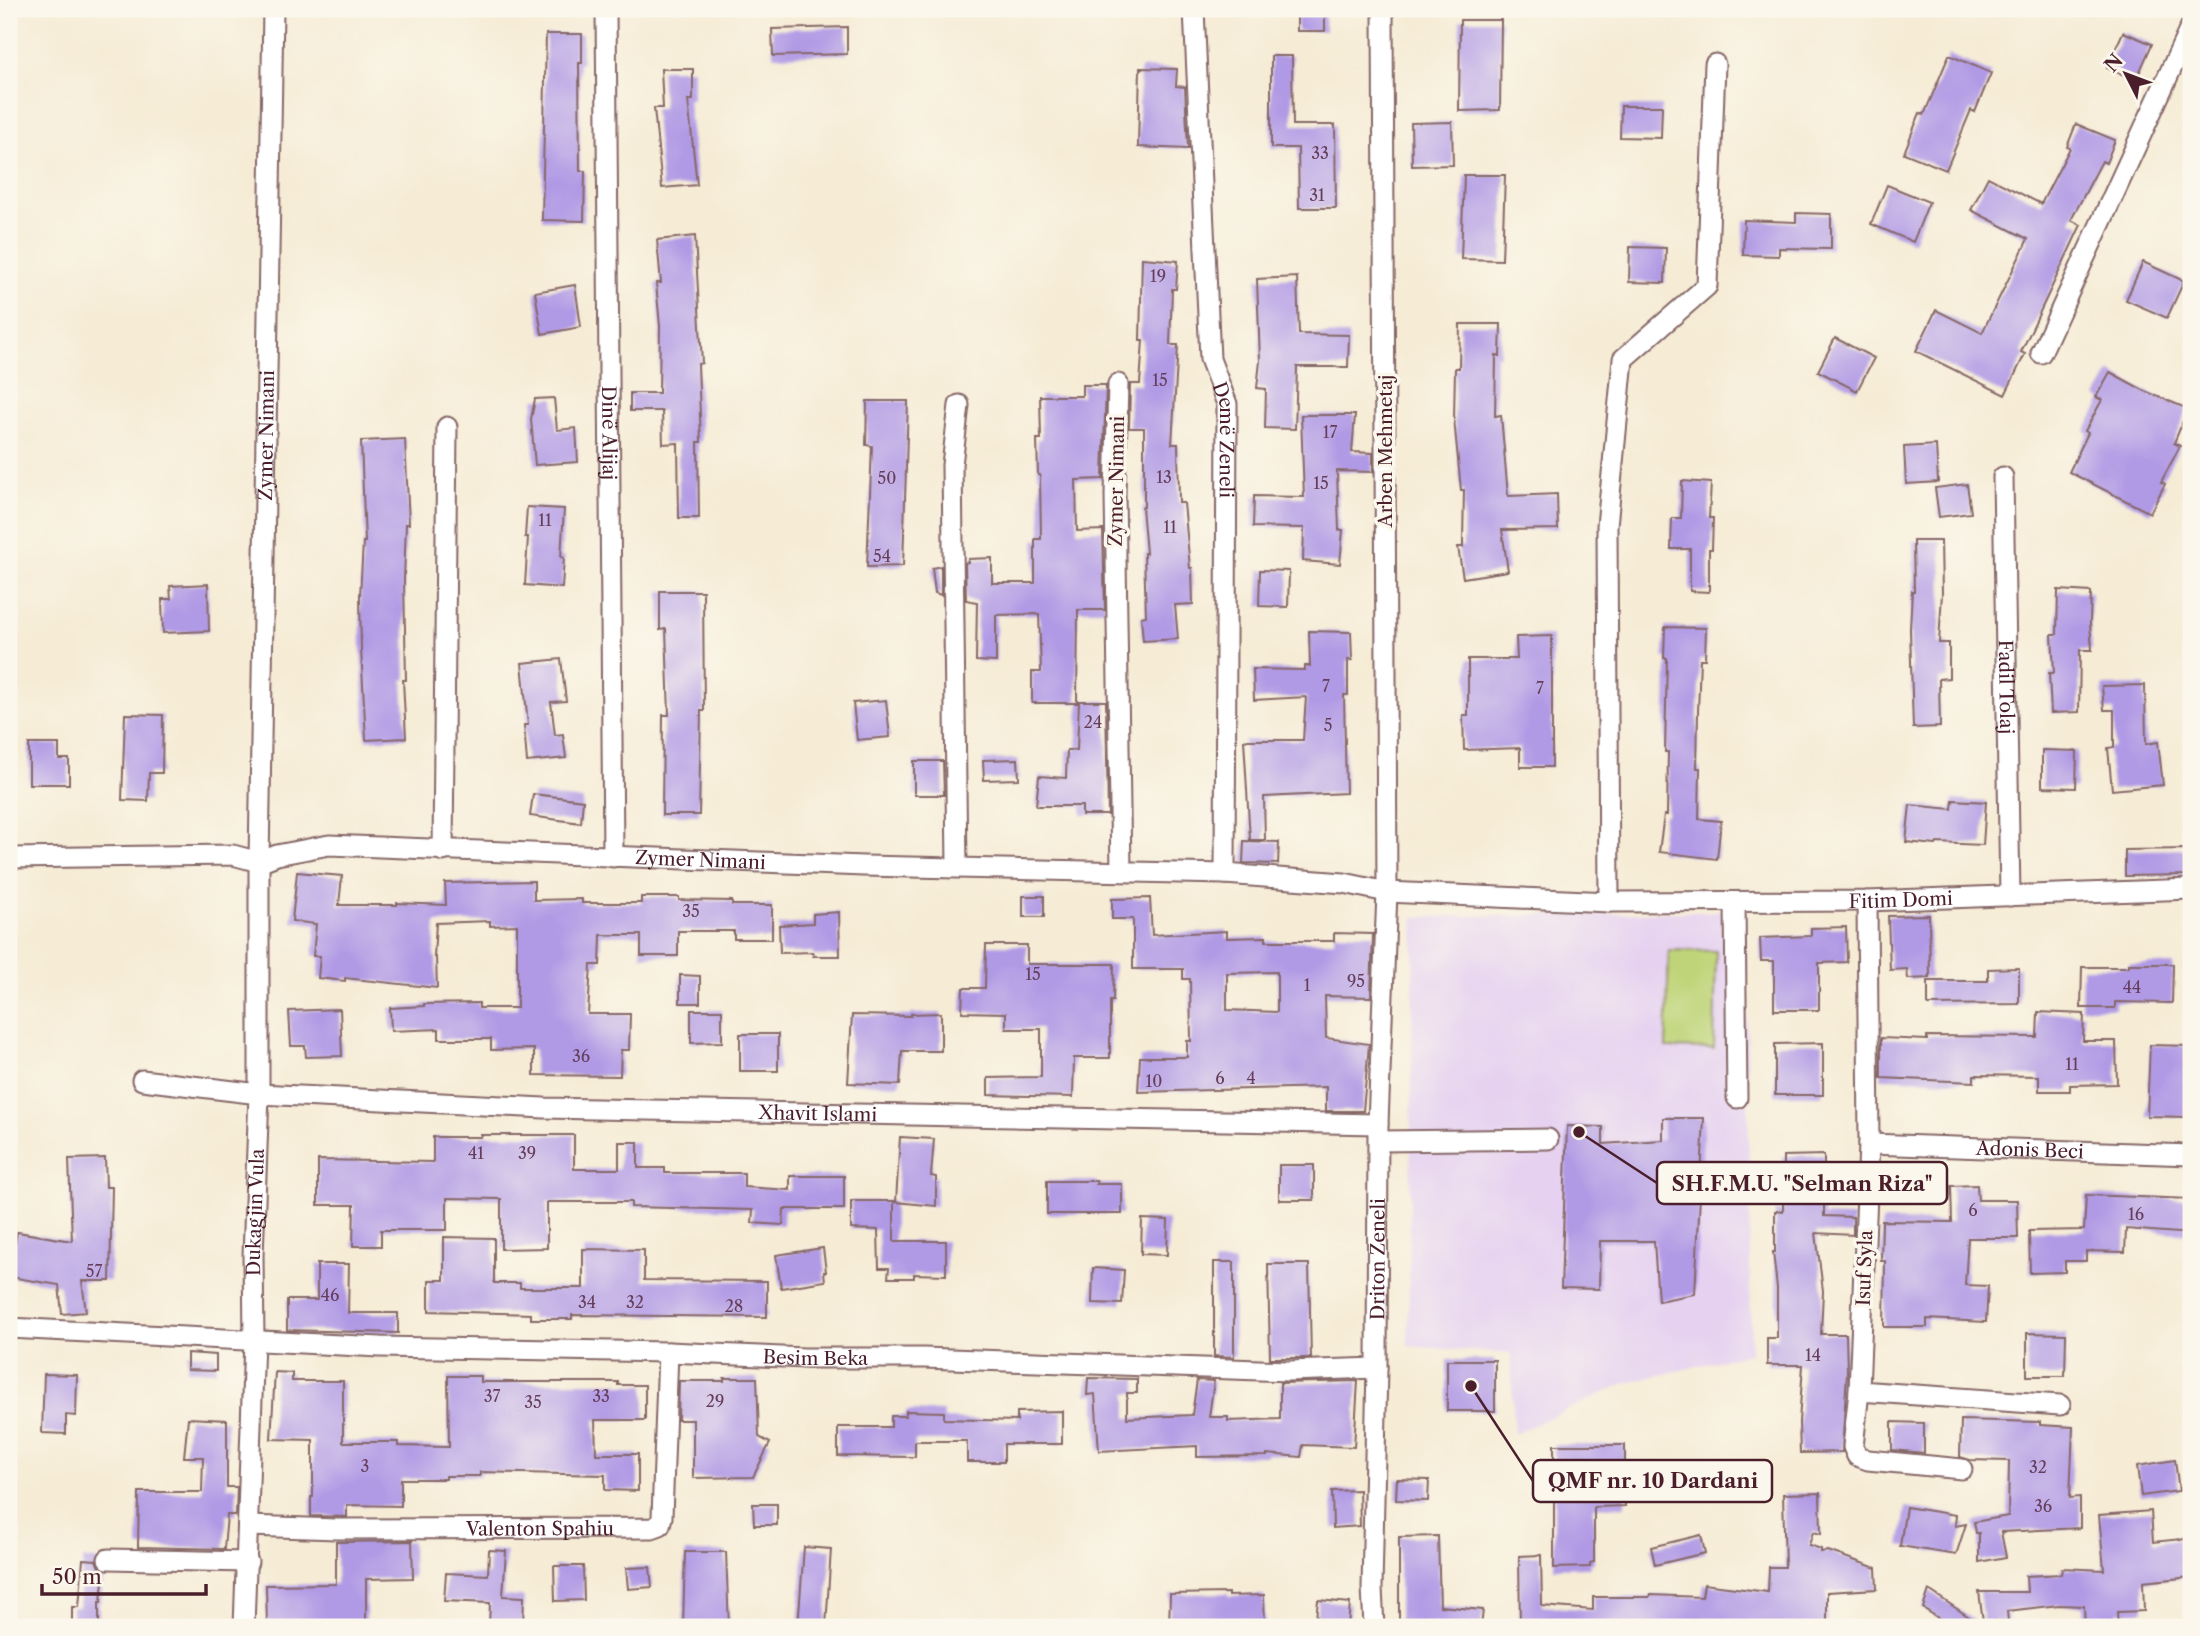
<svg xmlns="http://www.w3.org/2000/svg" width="2200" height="1636" font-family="'Libre Caslon Text',serif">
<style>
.built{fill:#e6d2f0}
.green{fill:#bfd478;stroke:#847a52;stroke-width:2}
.building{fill:#b19ae5;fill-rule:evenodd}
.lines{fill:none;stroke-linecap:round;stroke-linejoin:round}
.minor-casing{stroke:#866767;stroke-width:23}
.minor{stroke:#fff;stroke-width:19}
.labels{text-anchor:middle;stroke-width:7;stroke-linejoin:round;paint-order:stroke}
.number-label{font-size:16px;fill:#643e5a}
.street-label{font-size:19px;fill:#4a1f2b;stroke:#fbf7ec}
.leader{fill:none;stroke:#4a1f2b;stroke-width:2.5}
.callout-dot{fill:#4a1f2b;stroke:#fbf7ec;stroke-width:2.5}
.callout{fill:#fbf7ec;stroke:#4a1f2b;stroke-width:2.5}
.callout-label{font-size:21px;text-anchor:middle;font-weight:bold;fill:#4a1f2b}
</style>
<rect width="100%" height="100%" fill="#fbf7ec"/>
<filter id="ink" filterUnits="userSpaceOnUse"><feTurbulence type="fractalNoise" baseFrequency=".0143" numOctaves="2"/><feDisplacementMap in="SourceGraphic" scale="14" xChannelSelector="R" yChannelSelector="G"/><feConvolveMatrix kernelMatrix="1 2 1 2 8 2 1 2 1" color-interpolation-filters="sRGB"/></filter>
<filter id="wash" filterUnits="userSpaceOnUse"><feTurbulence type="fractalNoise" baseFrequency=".00686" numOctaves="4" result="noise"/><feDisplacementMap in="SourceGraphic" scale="28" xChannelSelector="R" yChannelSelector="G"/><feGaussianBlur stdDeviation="1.57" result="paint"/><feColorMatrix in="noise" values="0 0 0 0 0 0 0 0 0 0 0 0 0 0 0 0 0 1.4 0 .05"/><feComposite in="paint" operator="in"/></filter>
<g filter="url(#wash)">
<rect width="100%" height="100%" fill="#f6ecd6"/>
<!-- built -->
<path class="built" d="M1746,911L1751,1353L1623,1384L1514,1434L1511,1354L1408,1346L1414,917Z"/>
<!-- green -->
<path class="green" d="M1669,950L1716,951L1714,1049L1666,1048Z"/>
<g id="blocks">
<!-- building -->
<path class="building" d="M1297,9H1325V31H1297Z
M1460,20H1501L1500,110L1459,111Z
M847,27V54L773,56L772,29Z
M2123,32L2152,44L2136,80L2107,68Z
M546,34H582V63H579L580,171H585L584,221L542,220Z
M1949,55L1991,73L1975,112L1971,110L1946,170L1904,153L1920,113L1924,115Z
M1271,56H1292L1293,125H1335L1336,208H1299L1298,148H1271Z
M1140,68L1177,69L1176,86L1185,87L1188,149L1138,147Z
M661,69H693V100H688L697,185L662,188L654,108H663Z
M1621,106H1662L1661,138L1620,137Z
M1452,122L1453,165L1412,166L1411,123Z
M2076,124L2115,140L2106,163L2102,161L2071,220L2081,225L2021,352L2025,354L2005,395L1916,351L1936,310L1982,333L2028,239L1971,210L1988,177L2041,204L2070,148L2067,147Z
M1464,175H1505L1502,260L1461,259Z
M1887,185L1929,202L1913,242L1871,224Z
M1796,213L1831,214V249L1779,248V256L1743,255L1744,220L1796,222Z
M695,236L702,363L698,364L701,442H698L699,518H679L678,443L663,444L662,411H630V393H659L660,326L656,283H661L657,240Z
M1630,247L1666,248L1665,283L1629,282Z
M1142,258L1178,261L1176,289H1172L1170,345H1178L1172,444H1178L1179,503H1184L1190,568H1192L1193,604L1175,605L1178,639L1143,641L1141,617L1146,616L1144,553H1146L1142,507H1144V428H1129L1130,384H1140L1143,340H1140Z
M2143,262L2184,281L2167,318L2126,300Z
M1297,277L1299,334L1349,335L1348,367H1297L1295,429L1265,428L1266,389L1257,388L1260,361L1257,279Z
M575,285L581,327L542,334L535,292Z
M1460,324H1501L1500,356L1496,355L1495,416L1501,415L1508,496L1557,494L1558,529L1502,530L1508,571L1463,578L1458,547H1463V542L1464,490H1461L1454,419L1455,368H1459Z
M1835,338L1874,358L1857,391L1818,371Z
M2110,372L2145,391L2188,409L2174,443L2180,446L2161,482L2165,484L2150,513L2069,472L2088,433L2085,431L2102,400L2096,397Z
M1082,385H1106L1103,479L1076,480L1077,531L1103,530L1105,610H1078L1077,703H1032V672H1041L1039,614L996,615V662L976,661L977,602L966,600L965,563L968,562V559L992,558V583H1035V539H1041L1040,475H1038L1037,439H1041L1040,396H1082Z
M554,398L557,430L576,428L578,462L535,465L531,419L535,399Z
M867,401H908L903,566L867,567L872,446L866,445Z
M1301,415H1355L1352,452L1373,453V472L1337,471L1339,530H1343L1340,564L1303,561L1304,528L1253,527L1254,496L1304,497Z
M405,439L409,524H406L404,580L406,680H403L406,738L366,740L361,649L360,596L363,542H365L361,441Z
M1936,445L1938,482L1906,484L1904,447Z
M1682,481L1711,483L1709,518H1713L1712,549H1709V592L1690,591V549H1671L1672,518H1681Z
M1967,484L1971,513L1939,517L1935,488Z
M527,507L564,509L561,557L564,558L562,588L525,585L528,537H525Z
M1913,541H1941L1942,593L1939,643H1949V678L1939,679L1940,727L1913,728L1910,629L1912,591H1914Z
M941,566V595L935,593L932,568Z
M1260,570L1289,571L1288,607L1259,606Z
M208,584L209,631L163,633L162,599H171L170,586Z
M2058,590L2091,592L2090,623L2092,650H2080L2079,712L2051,713L2049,673H2054L2052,634H2057Z
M660,591H703L704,711H701L699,815H662L663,715H669L666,629L660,630Z
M1665,627L1706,628L1705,659H1700L1698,712L1697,768H1700L1699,819L1721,821L1717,859L1659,852L1664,815H1667L1668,752H1665L1667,658H1664Z
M1309,631L1351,632L1352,660H1348V695H1344L1346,793L1264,797L1265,840H1250L1244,740H1303L1306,697L1254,700L1253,669L1305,670V666H1310Z
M1552,636V767H1520V748L1464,750L1463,715H1468V659H1517L1516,637Z
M561,659L566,701L551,702L555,735L563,734L566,758L527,762L524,725H528L522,663Z
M2145,685L2146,744L2158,742L2163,785L2112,790L2108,748L2114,747V710H2104L2102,686Z
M886,700L890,737L857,740L853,703Z
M1079,701H1106L1108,815H1082V806H1036L1039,776L1066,778L1067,750H1077Z
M125,714L163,715L162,773H149L148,801L122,800Z
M29,744H59V759H69V784H29Z
M2042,750L2077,751L2076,788L2042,787Z
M1018,759L1019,779L984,780L983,760Z
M914,761H943L944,795H914Z
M533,794L583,800L581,823L530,816Z
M1953,800L1986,802L1983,845L1937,843L1936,845L1906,842L1910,805L1952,809Z
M1244,841L1279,842L1278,864L1243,863Z
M2188,849V875L2125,876V850Z
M297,872L342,876L339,905H397V903L446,905L445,883L534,881V900L582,899V903H641V897H679V900L732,901V905H772V939H734V931H678V956H641V935H601L600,965H591L588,1014H630L629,1050H621L620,1076L534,1075V1049L491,1050V1039H439V1029L391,1031L390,1008L424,1006V1004L479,1003V1008H517V925L490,926V921L436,923L434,957H436L437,988L345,978V981L318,978L320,956H313L316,924L292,921Z
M1023,896H1044V917H1023Z
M1150,898L1152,935L1227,931V938L1266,937V941H1334V933L1373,934L1371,997L1325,996L1326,1038L1369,1044L1363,1111H1326V1087L1138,1092L1140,1057H1187V1041H1191L1190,979H1183V969H1133V919H1112V899ZM1277,972V1012L1227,1010V973Z
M839,912L840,956H813V952L780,953L779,925L813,923V914Z
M1929,915L1930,978L1908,979L1907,969L1890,970L1888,916Z
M1846,927L1847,962L1819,963V1010H1774V961H1761L1760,938L1811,936V928Z
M986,945H1027V964H1114L1113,1001H1110V1058H1074L1073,1097L988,1095V1078L1041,1077V1029H1006V1013L962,1012L963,988H985Z
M2129,964H2173L2172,1003L2115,1002V1008H2081L2082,967H2129Z
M2019,968V1004L1928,1005V981H1988V969Z
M680,975L700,976V1003H680Z
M340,1009L342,1056L306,1057L305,1046H291L289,1011Z
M691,1010H722V1042L691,1043Z
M2038,1012L2084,1014L2083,1041H2116L2117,1084L2070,1085V1091H2039V1076L1974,1075V1082L1881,1078V1038L1927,1040V1036L2037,1037Z
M941,1013V1051H902L900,1085L848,1083L852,1015L911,1016V1014Z
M740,1034H778V1071H740Z
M1823,1043V1095H1775V1044Z
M2150,1045L2190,1046L2187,1117L2147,1116Z
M1663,1118H1704L1695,1294L1658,1301L1654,1241H1600L1599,1289L1561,1288L1567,1126L1603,1127V1144L1663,1140Z
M481,1135H574V1169H619V1142H638V1168H665V1173H744V1187L790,1190V1176H844V1209H784L783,1225L752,1223L753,1210L631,1207V1202H547V1248L501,1249V1199L447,1198V1230H381V1246H353L354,1205H318V1160L433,1162V1137H481Z
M900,1137L934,1139L931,1176L936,1177V1206L896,1202Z
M1824,1155V1216L1853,1217V1235L1816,1233L1823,1291L1821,1334H1846L1847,1373L1842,1452L1800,1453L1799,1422L1803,1365H1767V1338H1777V1288L1773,1252H1775V1211H1783V1156Z
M105,1158L106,1187H112L110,1281H82L86,1312L62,1314L59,1285L10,1277L17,1232L72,1241L69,1159Z
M1279,1165H1314V1200H1279Z
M1047,1181H1097L1096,1184H1122V1214H1047Z
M1977,1185L1978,1200H2017L2018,1238H1968L1965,1285L1988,1286L1986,1322L1927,1319V1327H1884L1885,1261H1881L1882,1221L1952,1222L1951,1186Z
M2086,1195L2191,1199V1234L2126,1229L2125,1252L2086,1251V1261H2065V1272L2030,1273L2029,1231L2084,1230Z
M851,1201H894V1241H946V1275L914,1274V1278H888L889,1268H879L878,1230L851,1229Z
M1142,1219L1168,1220L1167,1255L1141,1254Z
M444,1237L494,1238V1283H520V1288H583V1249L644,1250V1280L767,1281V1317L572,1315V1319H531V1314L429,1311V1280H444Z
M823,1248L826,1272H824L825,1281L781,1288L776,1255Z
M1214,1262H1234V1357L1214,1356Z
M317,1264H349L348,1313H398V1333L287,1330V1300H317Z
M1268,1264H1309L1311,1358H1270Z
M1093,1268L1124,1270L1122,1304L1092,1303Z
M2027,1333L2066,1334L2065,1376H2027Z
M187,1353L216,1355V1371L187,1370Z
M1447,1360H1495V1411H1447Z
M275,1372L292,1373V1381H343V1442H398V1446L449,1447L448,1376H481V1382H618V1385H645V1420H595L596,1454H638V1491L605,1490V1475L480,1472V1476H446V1479H401V1506L347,1505V1517L311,1516V1497H313V1440L271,1439Z
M44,1374L77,1375L76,1416L66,1415V1434L42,1433Z
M724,1378H757L759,1437L770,1443L753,1477L693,1478V1420H678L679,1381H724Z
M1088,1378L1137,1379V1393H1127V1418L1192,1415L1197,1380L1214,1381L1209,1417H1228V1421L1280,1419V1383L1358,1381L1354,1447L1303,1445L1301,1457L1267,1454V1456L1197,1457V1446L1099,1451L1095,1394L1087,1395Z
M906,1411L944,1412V1419L1017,1421V1412L1062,1411V1444H1004V1462H967V1441H915V1457L838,1456V1427H891V1416H906Z
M188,1418L227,1420V1487H237L236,1515H227L224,1549L138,1547L139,1492H202L203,1457H184Z
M1961,1420L2040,1422V1425L2073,1427L2070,1498L2080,1497V1528L2001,1532L2006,1557L1979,1562V1533H1976L1974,1522L2008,1516L2009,1461L1970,1460L1960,1457Z
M1892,1422L1924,1423V1453L1892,1450Z
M1554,1445H1625V1506L1594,1507V1562L1590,1563V1567L1554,1568Z
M2175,1460L2179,1491L2141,1496L2137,1466Z
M1397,1479L1429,1480L1428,1501L1396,1500Z
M1359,1490L1360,1526L1333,1528L1332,1491Z
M1820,1493L1821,1534L1813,1532L1809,1545L1821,1549V1552L1828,1551L1876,1568L1877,1589L1827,1592V1627H1756L1692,1620L1691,1627H1520L1519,1556L1541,1555L1542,1606L1593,1610V1597H1650L1651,1595L1702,1597L1704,1584L1768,1592L1769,1567H1785L1783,1494Z
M753,1504H777V1525H754Z
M1906,1507L1956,1515L1955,1526L1966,1524L1956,1555L1900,1546Z
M2151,1511L2153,1542L2191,1538V1577L2143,1582L2144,1611L2117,1612L2118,1627H2085L2084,1606L2059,1605L2007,1611L2008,1621H1983L1979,1592H2027L2026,1576L2061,1574L2062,1568L2104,1570L2099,1515Z
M1701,1535L1705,1553L1655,1565L1651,1547Z
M1438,1536L1440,1606L1483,1610L1481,1627H1399V1537Z
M412,1541L413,1578L366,1579V1627H267L266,1585L336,1584V1542Z
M804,1547L831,1549L826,1627H798Z
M489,1550L506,1551L503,1596L524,1597L523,1626H489L490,1603L444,1601L446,1573L488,1575Z
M685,1552H726L729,1627H683Z
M83,1559L96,1560L98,1565L104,1570L101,1602H99V1627H72V1607H79Z
M554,1566H583L584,1600L555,1601Z
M650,1567L652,1587L628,1589L626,1568Z
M1929,1590L1984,1627H1952L1923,1608Z
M1228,1593V1596L1264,1595L1265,1627H1169L1170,1594Z
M1318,1600L1350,1603L1348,1627H1315Z"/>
</g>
</g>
<g filter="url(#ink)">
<use href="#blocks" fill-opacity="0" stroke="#866767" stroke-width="2"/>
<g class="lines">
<defs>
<g id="minor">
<path id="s1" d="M606,9L613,857"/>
<path id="s2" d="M1194,9L1210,359L1227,404L1225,874"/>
<path d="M2041,353L2191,26"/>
<path d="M1118,384L1115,495L1121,871"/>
<path id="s3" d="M2003,477L2010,896"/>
<path d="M443,851L447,427"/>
<path id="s4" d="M9,858L233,855L259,862L277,855L329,845L864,866L1225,874L1344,883L1387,892L1609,902L1867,901L2191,889"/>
<path d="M957,867L952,465L959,405"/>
<path d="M1867,901L1869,1144L1859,1391L2060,1405"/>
<path d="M1609,902L1607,526L1623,359L1707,286L1715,64"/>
<path d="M1735,902L1737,1098"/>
<path id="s5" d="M142,1080L259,1094L544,1108L1378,1124"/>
<path d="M1379,1141L1548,1139"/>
<path id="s6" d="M1869,1144L2191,1155"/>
<path id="s7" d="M9,1328L380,1347L668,1352L805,1358H924L1288,1371L1377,1368"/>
<path d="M1859,1391L1853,1447L1857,1456L1868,1460L1962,1469"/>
<path id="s8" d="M248,1526L337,1529L652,1528L660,1525L662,1517L668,1352"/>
<path d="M108,1559L248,1562"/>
<path id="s9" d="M244,1627L254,1340L253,1256L259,1094V862L273,9"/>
<path id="s10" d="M1374,1627L1372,1588L1377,1368L1378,1124L1387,892L1383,9"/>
</g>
</defs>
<!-- minor casing -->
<use href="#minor" class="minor-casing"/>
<!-- minor -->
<use href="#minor" class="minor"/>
</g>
</g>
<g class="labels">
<!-- number labels -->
<g class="number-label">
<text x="1320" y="159">33</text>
<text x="1317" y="201">31</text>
<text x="1158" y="282">19</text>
<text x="1160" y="386">15</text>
<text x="1330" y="438">17</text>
<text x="1164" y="483">13</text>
<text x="887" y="484">50</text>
<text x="1321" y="489">15</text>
<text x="545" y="526">11</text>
<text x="1170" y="533">11</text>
<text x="882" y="562">54</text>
<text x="1326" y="692">7</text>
<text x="1540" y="694">7</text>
<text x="1093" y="728">24</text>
<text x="1328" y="731">5</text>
<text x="691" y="917">35</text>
<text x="1033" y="980">15</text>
<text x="1356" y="987">95</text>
<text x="1307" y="991">1</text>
<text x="2132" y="993">44</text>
<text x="581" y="1062">36</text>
<text x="2072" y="1070">11</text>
<text x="1220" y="1084">6</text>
<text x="1251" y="1084">4</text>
<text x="1154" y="1087">10</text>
<text x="476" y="1159">41</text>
<text x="527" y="1159">39</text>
<text x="1973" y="1216">6</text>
<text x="2136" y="1220">16</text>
<text x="94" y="1277">57</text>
<text x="330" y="1301">46</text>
<text x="587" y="1308">34</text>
<text x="635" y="1308">32</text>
<text x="734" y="1312">28</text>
<text x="1813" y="1361">14</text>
<text x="492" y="1402">37</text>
<text x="601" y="1402">33</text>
<text x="715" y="1407">29</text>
<text x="533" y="1408">35</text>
<text x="365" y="1472">3</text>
<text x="2038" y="1473">32</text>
<text x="2043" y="1512">36</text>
</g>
<!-- street labels -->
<g class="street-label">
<text dy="7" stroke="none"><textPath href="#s1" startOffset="424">Dinë Alijaj</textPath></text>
<text dy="7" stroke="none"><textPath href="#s9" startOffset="1192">Zymer Nimani</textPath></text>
<text dy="7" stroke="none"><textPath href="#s2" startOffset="434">Demë Zeneli</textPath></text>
<text transform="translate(1385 451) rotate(-90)" y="7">Arben Mehmetaj</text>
<text transform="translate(1116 481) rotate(-89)" y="7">Zymer Nimani</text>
<text dy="7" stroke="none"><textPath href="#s3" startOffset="210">Fadil Tolaj</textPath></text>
<text dy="7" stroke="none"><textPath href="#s4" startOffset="695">Zymer Nimani</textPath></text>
<text dy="7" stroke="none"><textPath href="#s4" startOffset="1897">Fitim Domi</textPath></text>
<text dy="7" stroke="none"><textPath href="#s5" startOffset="677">Xhavit Islami</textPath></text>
<text dy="7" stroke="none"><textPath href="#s6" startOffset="161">Adonis Beci</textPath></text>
<text dy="7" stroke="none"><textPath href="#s9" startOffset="415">Dukagjin Vula</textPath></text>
<text dy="7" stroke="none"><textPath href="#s10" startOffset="368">Driton Zeneli</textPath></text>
<text transform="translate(1864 1268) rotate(-88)" y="7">Isuf Syla</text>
<text dy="7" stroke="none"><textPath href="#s7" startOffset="807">Besim Beka</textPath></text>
<text dy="7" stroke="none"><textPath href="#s8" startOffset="292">Valenton Spahiu</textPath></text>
</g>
</g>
<!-- callouts -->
<path class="leader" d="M1579 1132L1657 1183M1471 1386L1533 1481"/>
<g class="callout-dot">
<circle cx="1579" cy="1132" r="7"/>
<circle cx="1471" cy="1386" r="7"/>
</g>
<g class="callout">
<rect x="1657" y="1162" width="290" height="42" rx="7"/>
<rect x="1533" y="1460" width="239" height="42" rx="7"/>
</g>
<g class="callout-label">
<text x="1802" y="1191">SH.F.M.U. "Selman Riza"</text>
<text x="1653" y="1488">QMF nr. 10 Dardani</text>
</g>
<!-- margin -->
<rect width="2200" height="1636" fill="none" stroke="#fbf7ec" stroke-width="35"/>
<!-- north arrow -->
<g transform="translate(2126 74) rotate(312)" stroke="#fbf7ec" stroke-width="5" paint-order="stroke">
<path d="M0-5L12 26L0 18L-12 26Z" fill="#4a1f2b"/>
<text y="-10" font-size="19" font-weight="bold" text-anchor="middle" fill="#4a1f2b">N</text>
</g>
<!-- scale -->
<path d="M42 1584v10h164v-10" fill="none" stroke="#4a1f2b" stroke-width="3.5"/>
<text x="52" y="1584" font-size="21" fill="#4a1f2b" stroke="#fbf7ec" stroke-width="5" paint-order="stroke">50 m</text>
</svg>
